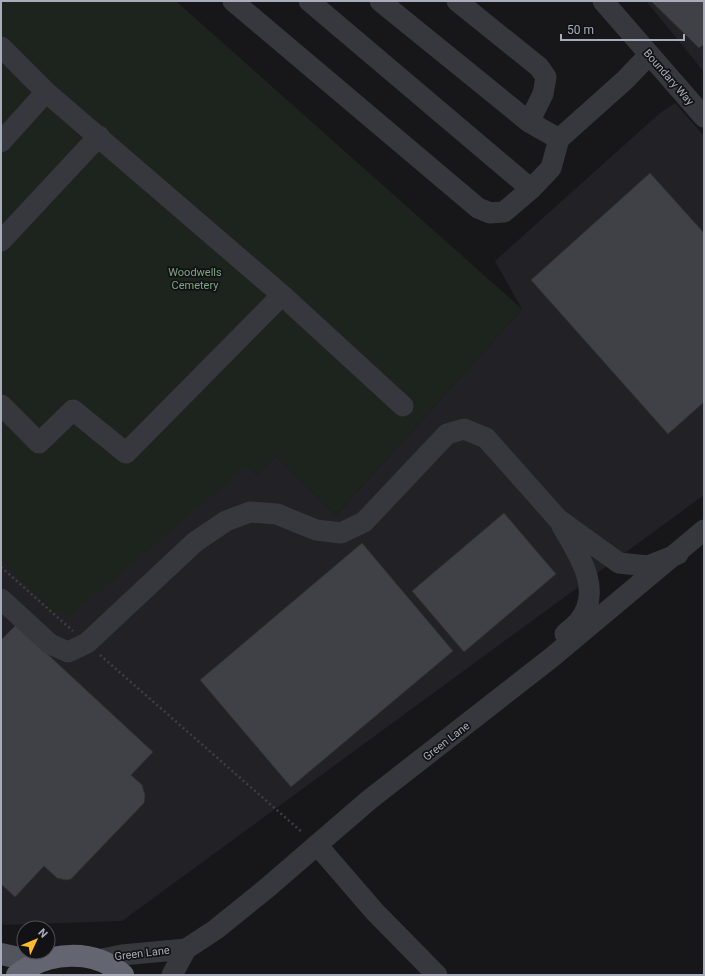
<svg xmlns="http://www.w3.org/2000/svg" width="705" height="976" font-family="Roboto,sans-serif">
<style>
.built{fill:#222226}
.green{fill:#1c241d}
.building{fill:#404146;stroke:#303035}
.lines{fill:none;stroke-linecap:round;stroke-linejoin:round}
.path{stroke:#3d3f45;stroke-width:2.5;stroke-dasharray:2 3;stroke-linecap:butt}
.minor{stroke:#37383e;stroke-width:21}
.major{stroke:#53555e;stroke-width:22}
.highway{stroke:#636670;stroke-width:22}
.labels{text-anchor:middle;stroke-width:3.5;stroke-linejoin:round;paint-order:stroke}
.street-label{font-size:11px;fill:#a7adba;stroke:#121114}
.park-label{font-size:11px;fill:#7ca780;stroke:#121114}
</style>
<rect width="100%" height="100%" fill="#171619"/>
<!-- built -->
<path class="built" d="M646,1H704V72Z
M675,103L704,136V495L122,921L4,925L1,923V559L54,612L248,465L257,475L276,456L336,515L522,309L495,261L660,113Z"/>
<!-- green -->
<path class="green" d="M1,1H176L522,309L336,515L276,456L257,475L248,465L70,616L54,612L1,559Z"/>
<!-- building -->
<path class="building" d="M651,1H704V44L699,48Z
M650,173L704,233V402L668,434L531,280Z
M504,513L556,574L464,652L412,591Z
M362,543L453,651L291,787L200,680Z
M16,625L153,752L131,775L142,785L145,795L144,803L71,879L66,880L57,878L44,866L15,897L1,884V640Z"/>
<g class="lines">
<!-- path -->
<path class="path" d="M1,567L73,631
M100,655L303,833"/>
<!-- minor -->
<path class="minor" d="M233,1L478,208L490,213L504,212L531,189L551,168L559,139L625,80L649,55
M309,1L531,189
M380,1L529,122L559,139
M457,1L539,67L546,77L543,94L529,122
M603,1L704,117
M1,47L46,92L282,295L403,406
M1,142L46,92
M1,241L99,136
M1,405L39,443L73,410L126,453L282,295
M562,526C578,554 604,590 579,621C575,626 569,630 565,634
M1,599L50,644L68,652L87,643L195,542L226,521L250,512L277,514L316,530L341,533L364,522L447,434L464,429L486,438L558,519L619,563L648,566L678,554
M318,846L375,912L437,975
M97,960L122,955L186,949
M172,975L186,949L215,930L267,888L369,800L551,658L704,530"/>
<!-- major -->
<path class="major" d="M1,954L19,958H48"/>
<!-- highway -->
<path class="highway" d="M17,975C46,952 94,947 123,975"/>
</g>
<g class="labels">
<!-- street labels -->
<g class="street-label">
<text transform="translate(669 77) rotate(49)" y="4">Boundary Way</text>
<text transform="translate(446 741) rotate(-38)" y="4">Green Lane</text>
<text transform="translate(142 953) rotate(-7)" y="4">Green Lane</text>
</g>
<!-- park labels -->
<g class="park-label">
<text x="195" y="276">Woodwells<tspan x="195" dy="13">Cemetery</tspan></text>
</g>
</g>
<!-- border -->
<rect width="705" height="976" fill="none" stroke="#a7adba" stroke-width="4"/>
<!-- north arrow -->
<g transform="translate(36 940) rotate(46)"><circle r="19" fill="#121114" stroke="#4e4f56"/>
<path d="M0-3L7 15L0 10L-7 15Z" fill="#ffbb28"/>
<text y="-6" font-size="11" font-weight="bold" text-anchor="middle" fill="#a7adba">N</text>
</g>
<!-- scale -->
<path d="M561 34v6h123v-6" fill="none" stroke="#a7adba" stroke-width="2"/>
<text x="567" y="34" font-size="12" fill="#a7adba" stroke="#121114" stroke-width="3" paint-order="stroke">50 m</text>
</svg>
